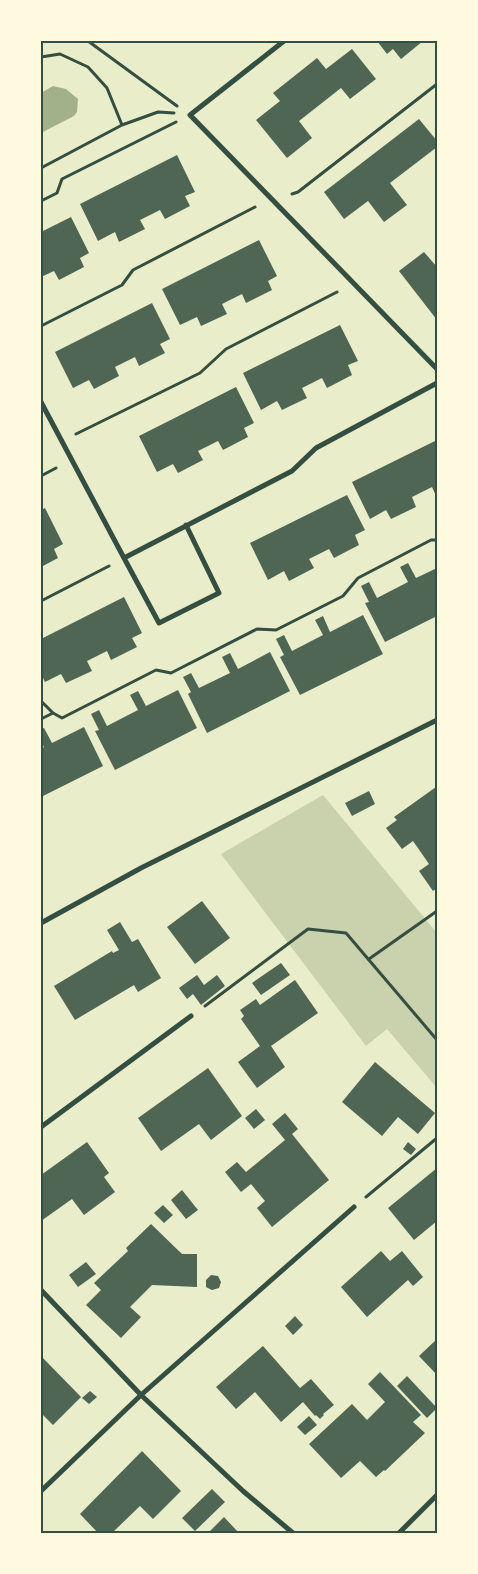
<svg xmlns="http://www.w3.org/2000/svg" width="478" height="1574" font-family="Figtree,sans-serif">
<style>
.green{fill:#cad2ad}
.water{fill:#a3b18a}
.building{fill:#4f6655}
.lines{fill:none;stroke-linecap:round;stroke-linejoin:round}
.path{stroke:#344e41;stroke-width:3}
.minor{stroke:#344e41;stroke-width:5}
.neatline{fill:none;stroke:#344e41;stroke-width:2}
</style>
<rect width="100%" height="100%" fill="#e9edc9"/>
<!-- green -->
<path class="green" d="M323,795L437,933V1088L387,1029L366,1046L221,854Z"/>
<!-- water -->
<path class="water" d="M53,86L66,89L78,99L77,112L74,116L41,133V93Z"/>
<!-- building -->
<path class="building" d="M377,41H423L401,59L393,49L387,54Z
M352,49L376,79L350,99L341,88L299,121L312,138L287,158L256,120L280,101L273,93L317,58L326,69Z
M419,119L437,141V147L390,183L407,205L384,222L368,201L344,219L324,192Z
M177,155L195,192L185,196L190,206L165,219L160,210L140,220L145,229L119,242L115,232L98,241L80,204Z
M71,217L89,253L80,258L84,267L59,280L54,271L41,277V232Z
M259,240L277,276L268,281L272,290L246,303L242,294L222,304L227,314L201,326L197,317L180,325L162,289Z
M424,252L437,267V320L399,271Z
M152,303L170,339L160,344L165,353L139,366L135,357L115,367L119,376L94,389L89,380L73,388L55,352Z
M340,325L358,361L348,365L352,375L327,388L322,378L302,388L307,398L282,410L277,401L261,410L243,373Z
M236,387L254,423L244,428L248,437L223,450L218,441L198,451L203,460L178,473L173,464L157,472L139,436Z
M437,440V498L432,487L412,497L416,507L391,519L386,510L370,519L352,482Z
M347,495L365,530L355,535L359,545L334,558L329,549L309,559L314,568L289,581L284,571L268,580L250,543Z
M45,508L63,544L54,549L58,558L41,567V510Z
M408,563L416,578L437,568V616L385,642L365,603L369,602L361,586L369,582L377,598L408,582L400,567Z
M124,597L142,633L132,638L137,647L111,660L107,651L87,661L92,671L66,683L61,674L45,682L41,674V639Z
M363,615L383,654L300,695L280,657L284,655L276,639L284,635L292,651L323,635L315,620L323,616L330,632Z
M270,652L290,691L207,733L188,694L191,692L183,677L191,673L199,688L230,673L222,657L230,653L238,669Z
M178,690L197,728L115,770L95,731L99,730L91,714L99,710L107,726L138,710L130,695L138,691L146,706Z
M84,727L103,766L41,797V749L44,747L41,742V729L44,728L52,743Z
M436,787L437,888L433,891L419,871L429,864L413,841L402,849L386,828L397,820L394,817Z
M369,791L375,804L352,816L345,803Z
M202,901L230,938L195,964L167,927Z
M120,922L132,942L138,939L161,978L138,992L134,985L75,1020L54,986L112,951L113,953L119,950L107,930Z
M281,963L290,975L261,995L252,983Z
M197,975L204,985L217,975L225,986L201,1005L193,994L187,999L179,988Z
M295,980L318,1013L271,1046L285,1067L257,1088L238,1062L260,1046L241,1019L244,1016L240,1010L256,999L260,1005Z
M375,1062L435,1113L418,1134L398,1117L382,1136L342,1102Z
M208,1068L242,1116L211,1140L199,1124L161,1151L138,1118Z
M256,1109L265,1120L254,1129L245,1118Z
M285,1113L298,1129L292,1134L329,1180L272,1227L257,1208L265,1201L251,1184L241,1192L225,1172L237,1162L246,1172L285,1140L272,1124Z
M87,1142L109,1173L104,1177L115,1192L84,1215L72,1199L41,1221V1175Z
M408,1142L416,1149L411,1155L403,1149Z
M437,1168V1221L414,1240L388,1208Z
M182,1190L198,1210L186,1219L171,1200Z
M163,1205L173,1215L164,1223L154,1213Z
M151,1224L182,1254H197V1287L152,1285L130,1307L141,1317L121,1338L86,1305L101,1290L94,1283L128,1251L126,1248Z
M381,1251L390,1261L402,1251L423,1277L413,1286L408,1280L367,1317L341,1287Z
M86,1262L96,1274L78,1287L69,1275Z
M211,1275L218,1276L221,1282L219,1288L212,1290L206,1287V1280Z
M295,1316L303,1325L293,1335L285,1326Z
M437,1339V1375L419,1356Z
M263,1346L300,1388L311,1379L334,1405L323,1414L324,1415L320,1419L316,1415L315,1416L303,1402L281,1422L255,1392L236,1409L216,1387Z
M41,1356L81,1397L53,1425L41,1413Z
M380,1372L421,1415L413,1422L425,1433L385,1471L384,1470L376,1477L360,1461L341,1478L309,1444L352,1404L367,1420L385,1402L368,1384Z
M407,1376L437,1408L427,1418L397,1386Z
M90,1391L97,1397L89,1404L82,1398Z
M309,1416L317,1425L305,1435L297,1427Z
M142,1451L181,1491L153,1519L140,1506L112,1533H98L80,1514Z
M212,1489L225,1502L195,1531L182,1518Z
M224,1517L239,1533H208Z"/>
<g class="lines">
<!-- path -->
<path class="path" d="M88,41L177,106
M41,57L60,54L88,67L107,88L122,125L41,168
M122,125L158,112L174,113
M292,194L298,192L437,84
M41,201L57,193L62,179L176,122
M41,326L122,285L133,270L255,207
M76,434L200,373L226,349L337,292
M41,476L56,468
M41,601L109,566
M41,701L53,713L41,719
M53,713L62,718L156,670L171,673L257,629L276,630L343,596L358,578L431,540H437
M369,959L437,911
M205,1006L308,929L346,933L437,1040
M366,1197L437,1138"/>
<!-- minor -->
<path class="minor" d="M284,41L190,115L437,369
M41,402L124,558
M186,525L219,593L159,623L124,558L292,471L316,448L437,383
M41,923L141,868L437,720
M41,1127L191,1016
M41,1290L141,1395L243,1491L293,1533
M41,1491L141,1395L354,1207
M399,1533L437,1495"/>
</g>
<!-- border -->
<rect width="478" height="1574" fill="none" stroke="#fefae0" stroke-width="85"/>
<rect x="42" y="42" width="394" height="1490" class="neatline"/>
</svg>
